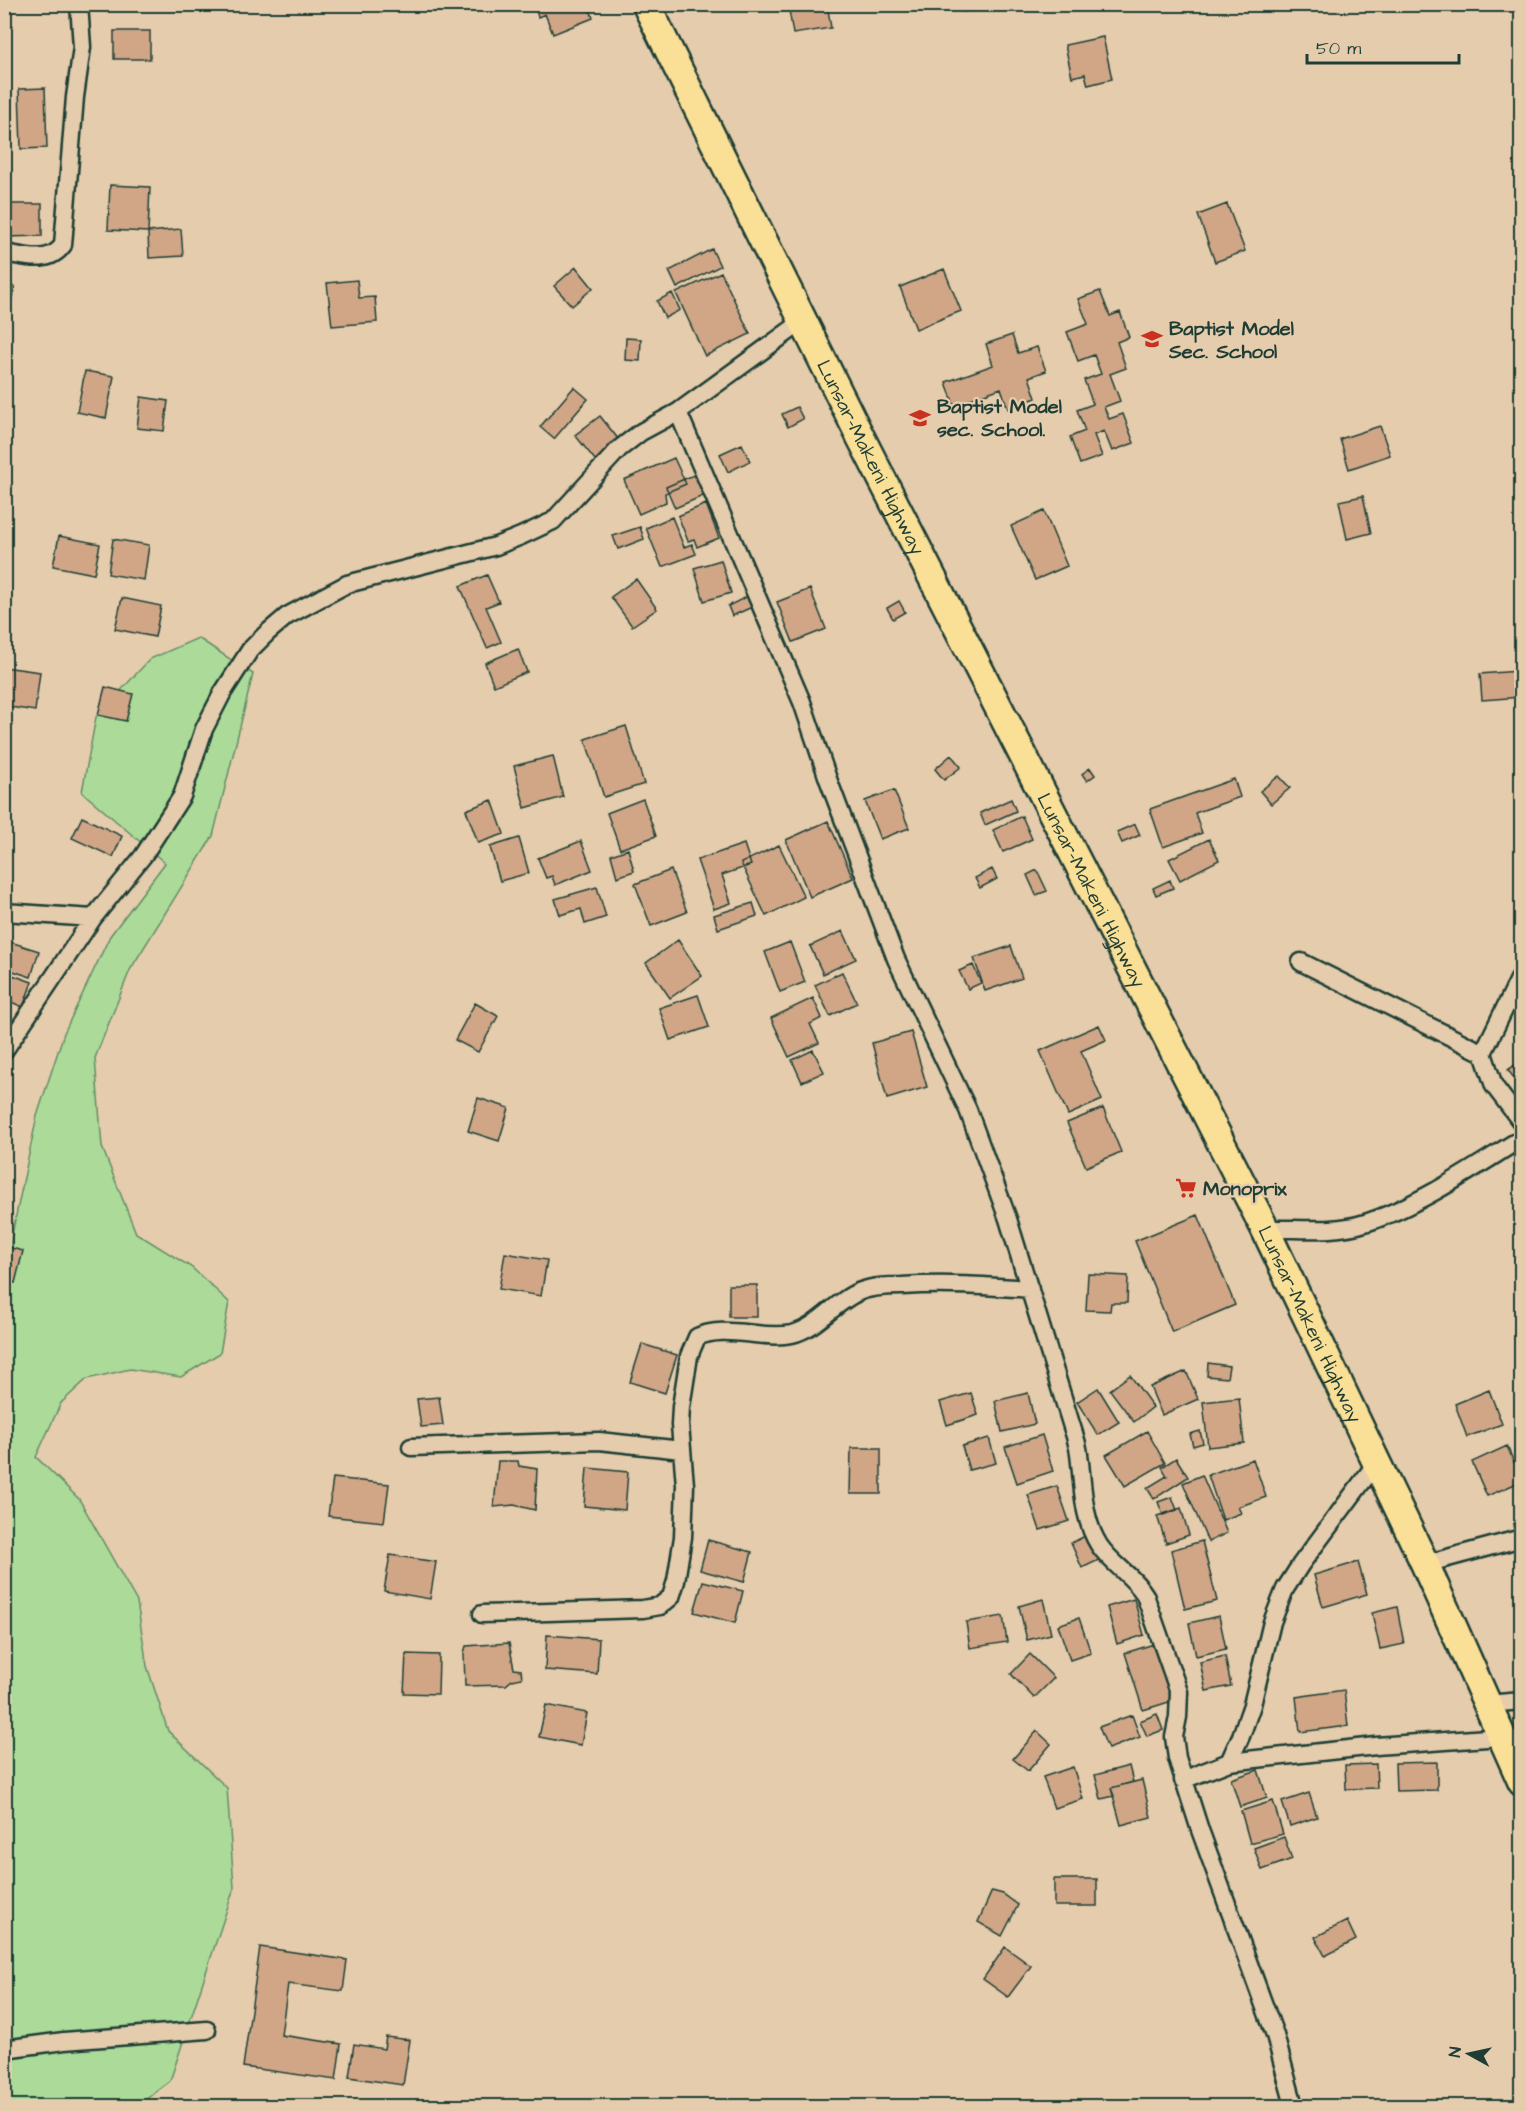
<svg xmlns="http://www.w3.org/2000/svg" width="1526" height="2111" font-family="'Architects Daughter',sans-serif">
<style>
.green{fill:#abda99;stroke:#658c66;stroke-width:1.5}
.building{fill:#d0a687;stroke:#1f3d34;stroke-width:1.5}
.lines{fill:none;stroke-linecap:round;stroke-linejoin:round}
.street-casing{stroke:#1f3d34;stroke-width:21}
.primary-casing{stroke:#1f3d34;stroke-width:32}
.street{stroke:#e4ccac;stroke-width:16}
.primary{stroke:#fadf96;stroke-width:27}
.labels{text-anchor:middle;stroke-width:4.5;stroke-linejoin:round;paint-order:stroke}
.poi-label{font-size:20px;font-weight:bold;fill:#1f3d34;stroke:#e4ccac;text-anchor:start}
.street-label{font-size:20px;fill:#1f3d34;stroke:#e4ccac}
</style>
<rect width="100%" height="100%" fill="#e4ccac"/>
<filter id="ink" filterUnits="userSpaceOnUse"><feTurbulence type="fractalNoise" baseFrequency=".0167" numOctaves="2"/><feDisplacementMap in="SourceGraphic" scale="12" xChannelSelector="R" yChannelSelector="G"/><feConvolveMatrix kernelMatrix="1 2 1 2 8 2 1 2 1" color-interpolation-filters="sRGB"/></filter>
<g filter="url(#ink)">
<!-- green -->
<path class="green" d="M198,638L253,674L213,836L130,970L95,1058L102,1147L136,1233L191,1267L229,1302L220,1353L181,1377L130,1369L87,1379L61,1403L36,1457L79,1499L137,1602L147,1666L168,1731L227,1788L234,1888L170,2081L137,2106H5V1268L37,1116L64,1033L110,936L165,863L82,792L96,717L150,659Z"/>
<!-- building -->
<path class="building" d="M534,4H588L593,18L553,34L545,14L538,17Z
M788,4H827L831,28L793,34Z
M962,4H999V6L963,12Z
M114,31H150V59H114Z
M1103,37L1112,79L1088,85L1085,74L1072,77L1065,45Z
M45,88L47,148L21,149L19,89Z
M4,120H7L10,158L4,159Z
M110,185L150,187L148,232L108,230Z
M5,204H42V236L5,237Z
M1227,204L1245,251L1215,262L1198,215Z
M181,229L183,256L149,258L148,232Z
M712,249L720,266L677,288L669,271Z
M576,267L593,288L572,306L554,286Z
M944,269L961,311L916,329L900,287Z
M721,272L750,334L705,356L676,293Z
M357,280L359,298L375,297L377,322L332,326L327,283Z
M4,284L15,287L6,316H4Z
M1100,291L1110,316L1120,312L1129,337L1117,342L1126,368L1110,374L1120,401L1104,407L1109,419L1123,414L1134,443L1112,451L1104,431L1094,435L1102,456L1080,464L1070,437L1085,431L1077,410L1093,404L1084,380L1101,374L1094,355L1078,361L1067,332L1088,324L1078,299Z
M672,293L680,310L665,318L657,301Z
M1012,335L1018,353L1037,347L1046,371L1029,377L1036,398L1008,409L1001,388L954,405L946,382L993,365L986,344Z
M626,338L641,339L640,361L625,360Z
M85,371L114,376L106,418L77,412Z
M574,387L588,399L554,439L540,427Z
M141,397L168,401L164,431L137,428Z
M797,407L803,419L788,427L782,414Z
M600,416L619,440L595,460L575,435Z
M1380,426L1390,455L1349,469L1340,439Z
M742,444L750,461L728,472L720,454Z
M674,458L686,484L665,493L666,502L639,514L624,480Z
M696,474L705,495L675,508L666,487Z
M1363,496L1371,533L1347,539L1339,501Z
M706,504L719,538L697,547L694,539L688,541L678,516Z
M1044,511L1067,566L1035,580L1011,526Z
M672,517L684,547L692,544L696,554L662,567L646,528Z
M640,527L644,539L618,549L613,536Z
M59,536L100,544L94,574L53,566Z
M113,539L149,545L144,580L108,574Z
M721,560L731,593L704,601L694,568Z
M487,575L499,602L486,607L501,642L487,648L460,586Z
M636,579L657,609L632,626L611,597Z
M810,589L826,629L793,642L777,602Z
M748,596L752,607L732,616L728,606Z
M122,598L161,606L155,637L115,629Z
M899,601L905,612L893,619L887,608Z
M518,649L527,672L494,686L485,663Z
M4,667L40,672L35,711L4,706Z
M1518,671L1521,697L1482,700L1480,674Z
M105,687L133,694L126,721L98,715Z
M626,726L644,784L604,797L585,739Z
M951,755L961,767L944,780L935,769Z
M553,756L563,797L525,808L514,766Z
M1090,768L1095,775L1087,781L1082,774Z
M1279,776L1290,788L1271,804L1260,791Z
M1234,779L1240,797L1195,813L1202,833L1163,847L1150,809Z
M894,790L909,828L880,839L865,801Z
M4,792L9,793L5,819H4Z
M643,799L656,836L620,849L607,813Z
M1011,799L1016,811L985,825L980,813Z
M492,800L504,834L478,843L466,810Z
M1022,816L1032,839L1003,852L993,830Z
M82,817L122,836L113,857L72,838Z
M828,821L853,878L810,897L786,840Z
M1135,824L1140,835L1122,843L1117,832Z
M519,838L529,873L500,881L490,847Z
M1209,839L1219,860L1180,880L1169,859Z
M581,841L592,870L555,885L552,876L546,878L538,858Z
M744,844L751,865L722,875L731,903L714,909L697,860Z
M779,845L804,897L766,916L741,863Z
M628,849L634,871L617,877L611,855Z
M992,869L997,879L980,888L975,878Z
M671,870L687,912L651,926L635,884Z
M1037,870L1047,891L1036,895L1027,875Z
M1170,880L1173,888L1156,895L1153,888Z
M597,887L606,917L585,924L581,909L560,915L555,899Z
M753,903L757,916L718,929L714,915Z
M843,931L856,959L823,974L810,946Z
M4,940L39,951L31,977L4,968Z
M678,940L702,976L670,998L646,963Z
M790,942L805,982L780,992L765,952Z
M1011,946L1022,978L985,991L974,958Z
M973,965L981,983L968,989L959,971Z
M4,972L32,982L23,1007L4,999Z
M842,972L857,1003L830,1016L815,985Z
M698,995L709,1027L670,1040L659,1008Z
M813,998L822,1018L810,1024L819,1043L789,1057L771,1018Z
M475,1003L498,1016L478,1052L455,1040Z
M1099,1025L1106,1040L1081,1051L1102,1100L1068,1115L1040,1051Z
M911,1032L927,1087L887,1099L872,1043Z
M813,1050L824,1072L802,1082L792,1060Z
M1522,1060V1089L1508,1070Z
M478,1098L509,1108L499,1141L468,1131Z
M1103,1108L1121,1152L1086,1167L1067,1123Z
M1198,1215L1235,1305L1172,1332L1135,1241Z
M4,1246L23,1251L15,1283L4,1280Z
M505,1253L547,1260L541,1296L499,1289Z
M1088,1274L1128,1276L1127,1303H1111L1110,1311L1086,1310Z
M729,1285H757V1317H729Z
M642,1344L677,1355L665,1393L630,1382Z
M1208,1363L1229,1366L1227,1378L1207,1376Z
M1186,1371L1198,1399L1162,1415L1150,1387Z
M1130,1375L1153,1407L1134,1422L1110,1390Z
M1098,1388L1119,1422L1098,1435L1077,1402Z
M1489,1390L1502,1424L1467,1437L1455,1404Z
M971,1393L978,1415L947,1425L940,1402Z
M1028,1393L1035,1424L1002,1432L995,1401Z
M439,1397L443,1425L421,1427L417,1399Z
M1239,1398L1244,1443L1208,1447L1203,1402Z
M1147,1431L1165,1463L1125,1486L1106,1455Z
M1200,1431L1203,1443L1193,1446L1190,1434Z
M1042,1435L1053,1471L1017,1483L1005,1447Z
M989,1438L996,1463L969,1470L962,1446Z
M1507,1446L1522,1481L1487,1496L1472,1462Z
M851,1448H881V1494H850Z
M1176,1458L1188,1477L1154,1499L1147,1488L1167,1476L1162,1467Z
M1253,1459L1266,1497L1238,1507L1241,1513L1223,1520L1208,1475Z
M498,1461H518L519,1466L537,1469L535,1510L514,1505L494,1507Z
M587,1468L628,1472L625,1510L584,1506Z
M1202,1475L1227,1533L1208,1542L1183,1483Z
M333,1478L389,1484L384,1522L328,1516Z
M1057,1486L1069,1521L1040,1530L1028,1495Z
M1172,1497L1177,1510L1163,1515L1158,1502Z
M1181,1508L1189,1535L1166,1543L1157,1516Z
M1089,1534L1101,1559L1082,1568L1071,1543Z
M708,1540L752,1552L744,1582L700,1570Z
M1202,1541L1217,1601L1185,1609L1171,1550Z
M390,1555L436,1562L430,1599L384,1591Z
M1358,1562L1367,1594L1323,1607L1314,1575Z
M703,1581L743,1591L735,1623L694,1612Z
M1043,1599L1051,1634L1027,1640L1019,1606Z
M1134,1599L1144,1635L1117,1644L1107,1607Z
M1397,1607L1404,1644L1380,1649L1372,1613Z
M1003,1616L1007,1642L970,1648L966,1622Z
M1219,1616L1226,1649L1196,1656L1189,1623Z
M1079,1618L1091,1653L1070,1660L1058,1625Z
M547,1635L599,1639L597,1674L545,1670Z
M509,1643L514,1669L521,1670L522,1678L512,1680L506,1685L465,1686L464,1653L466,1646Z
M1154,1644L1172,1701L1143,1710L1125,1653Z
M406,1654L439,1655L438,1694L404,1693Z
M1030,1654L1054,1678L1034,1698L1011,1674Z
M1225,1656L1231,1686L1206,1691L1200,1662Z
M1344,1690L1348,1726L1300,1732L1296,1697Z
M546,1705L587,1713L581,1745L539,1737Z
M1157,1714L1163,1730L1147,1736L1140,1721Z
M1132,1715L1140,1737L1108,1749L1099,1727Z
M1037,1731L1051,1744L1028,1771L1013,1759Z
M1437,1762V1790L1396,1791L1395,1763Z
M1376,1764L1377,1788L1346,1789L1345,1765Z
M1129,1766L1133,1782L1111,1788L1114,1796L1101,1799L1095,1775Z
M1073,1767L1083,1799L1054,1808L1043,1777Z
M1258,1770L1267,1798L1240,1807L1231,1779Z
M1142,1780L1151,1817L1121,1825L1111,1788Z
M1309,1793L1317,1817L1290,1826L1282,1802Z
M1273,1801L1283,1834L1250,1843L1241,1811Z
M1284,1837L1292,1859L1262,1870L1254,1848Z
M1054,1879H1097V1906H1054Z
M992,1891L1003,1894L1018,1905L1002,1936L978,1922Z
M1347,1921L1356,1940L1325,1956L1315,1937Z
M260,1947L347,1960L343,1991L288,1984L281,2035L341,2044L336,2080L243,2067Z
M1005,1947L1031,1966L1008,1997L983,1979Z
M386,2037L410,2040L403,2085L349,2077L354,2044L384,2049Z"/>
<g class="lines">
<defs>
<path id="street" d="M4,253C25,256 49,265 63,245L75,97L82,47L79,4
M678,412L802,702L828,779L896,959L968,1110L1008,1219L1072,1427C1075,1436 1078,1445 1079,1454C1083,1484 1082,1518 1099,1545C1112,1565 1133,1575 1145,1595L1179,1692L1178,1717L1174,1737L1177,1758L1200,1830L1275,2035L1294,2106
M4,912L93,918
M1301,962L1483,1053L1494,1086L1522,1123
M4,1051L93,918L143,856L182,796L204,729L223,692L250,650L267,633L287,616L347,584L496,546L521,536L553,521L619,449L641,432L678,412L803,321
M1483,1053L1522,973
M1265,1229C1297,1228 1334,1233 1365,1223C1417,1207 1475,1167 1522,1138
M411,1447L599,1441L682,1450
M1425,1564L1522,1538
M482,1614L643,1609L660,1606L671,1597L676,1581L683,1537L685,1485L680,1425L681,1407L689,1356L697,1337C725,1324 761,1340 792,1334C818,1328 836,1300 861,1291C874,1286 889,1286 902,1286C945,1283 987,1286 1030,1289
M1487,1704L1522,1701
M1229,1762L1376,1746L1501,1737
M1183,1780L1229,1762L1241,1736L1252,1705L1272,1622L1285,1589L1301,1564L1377,1462
M4,2049L64,2041L207,2030"/>
<g id="primary">
<path id="s1" d="M646,4L861,438L1265,1229L1425,1564L1522,1782"/>
</g>
</defs>
<!-- street casing -->
<use href="#street" class="street-casing"/>
<!-- primary casing -->
<use href="#primary" class="primary-casing"/>
<!-- street -->
<use href="#street" class="street"/>
<!-- primary -->
<use href="#primary" class="primary"/>
</g>
</g>
<!-- icons -->
<defs>
<symbol id="school-bare" viewBox="-9 -9 18 18"><path d="M0-5L7-2L0 1L-7-2ZM-4 1L0 2.5L4 1V4Q0 6-4 4Z" fill="#c8321e" stroke="#e4ccac" stroke-width="2.5" paint-order="stroke"/></symbol>
<symbol id="supermarket-bare" viewBox="-9 -9 18 18"><path d="M-6-5.5h2.5l.6 2H6L4.5 2H-2.5L-4.4-4H-6ZM-1.5 3.2a1.3 1.3 0 1 0 .1 0ZM3 3.2a1.3 1.3 0 1 0 .1 0Z" fill="#c8321e" stroke="#e4ccac" stroke-width="2.5" paint-order="stroke"/></symbol>
</defs>
<g fill-rule="evenodd">
<use href="#school-bare" x="1137" y="324" width="30" height="30"/>
<use href="#school-bare" x="905" y="403" width="30" height="30"/>
<use href="#supermarket-bare" x="1171" y="1173" width="30" height="30"/>
</g>
<g class="labels">
<!-- poi labels -->
<g class="poi-label">
<text x="1169" y="335">Baptist Model<tspan x="1169" dy="23">Sec. School</tspan></text>
<text x="937" y="413">Baptist Model<tspan x="937" dy="23">sec. School.</tspan></text>
<text x="1203" y="1195">Monoprix</text>
</g>
<!-- street labels -->
<g class="street-label">
<text dy="7" stroke="none"><textPath href="#s1" startOffset="506">Lunsar-Makeni Highway</textPath></text>
<text dy="7" stroke="none"><textPath href="#s1" startOffset="992">Lunsar-Makeni Highway</textPath></text>
<text dy="7" stroke="none"><textPath href="#s1" startOffset="1478">Lunsar-Makeni Highway</textPath></text>
</g>
</g>
<!-- margin -->
<rect width="1526" height="2111" fill="none" stroke="#e4ccac" stroke-width="24"/>
<rect x="12" y="12" width="1502" height="2087" fill="none" stroke="#1f3d34" stroke-width="2" filter="url(#ink)"/>
<!-- north arrow -->
<g transform="translate(1469 2054) rotate(278)" stroke="#e4ccac" stroke-width="4.5" paint-order="stroke">
<path d="M0-4.5L10 22L0 15L-10 22Z" fill="#1f3d34"/>
<text y="-9" font-size="16" font-weight="bold" text-anchor="middle" fill="#1f3d34">N</text>
</g>
<!-- scale -->
<path d="M1307 54v9h152v-9" fill="none" stroke="#1f3d34" stroke-width="3"/>
<text x="1316" y="54" font-size="18" fill="#1f3d34" stroke="#e4ccac" stroke-width="4.5" paint-order="stroke">50 m</text>
</svg>
